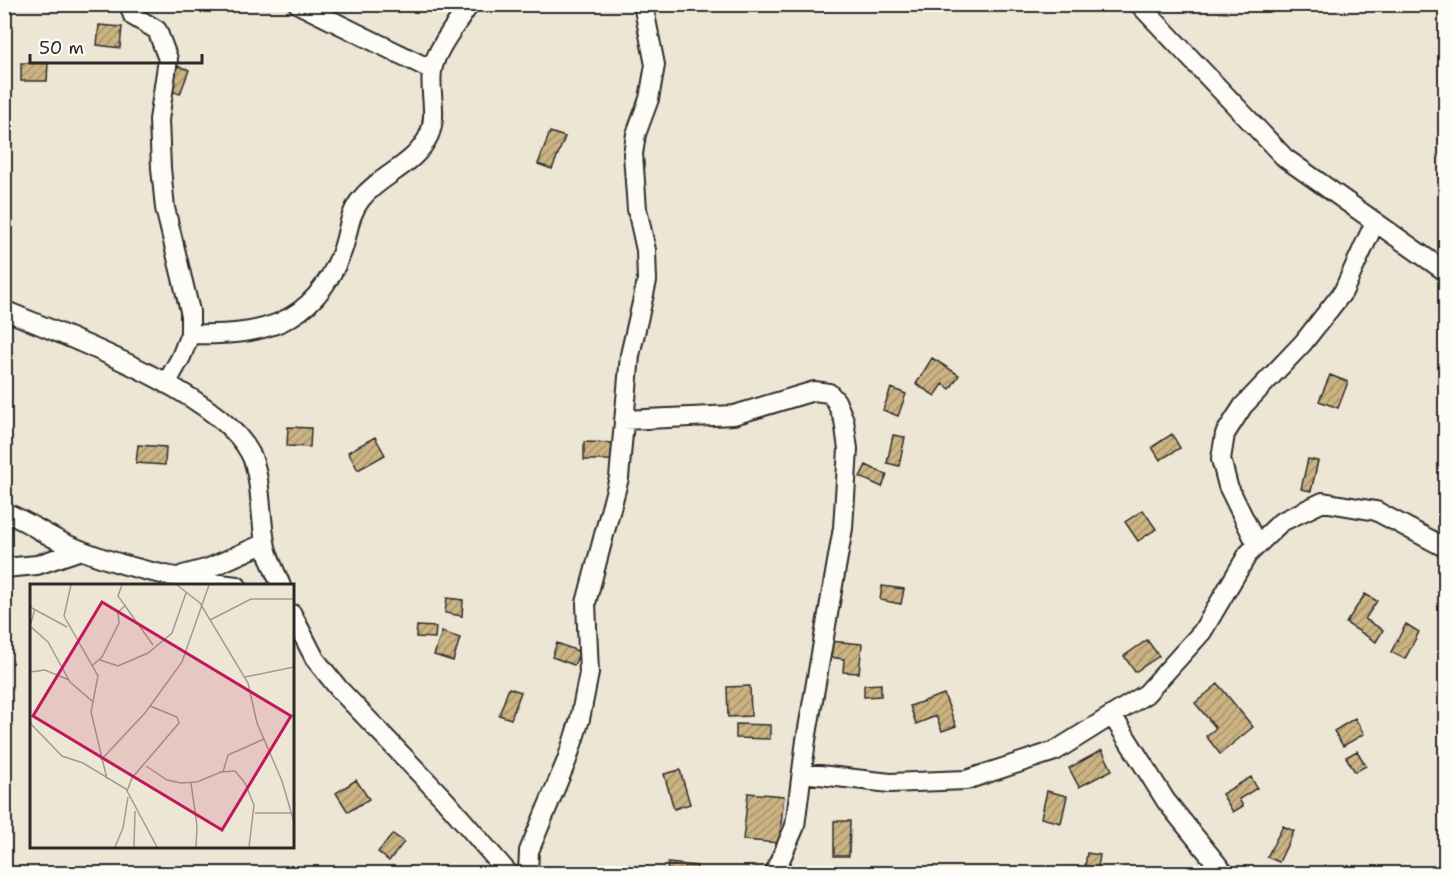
<svg xmlns="http://www.w3.org/2000/svg" width="1450" height="878" font-family="'Shantell Sans',sans-serif">
<style>
.building{fill:url(#building-hatch);stroke:#2b2b2b;stroke-width:1.5}
.lines{fill:none;stroke-linecap:round;stroke-linejoin:round}
.minor-casing{stroke:#2b2b2b;stroke-width:22}
.minor{stroke:#fdfcf7;stroke-width:18}
.inset-road{fill:none;stroke:#a09b90;stroke-width:1.5}
.view{fill:#c2185b;fill-opacity:0.15;stroke:#c2185b;stroke-width:3}
.inset-edge{fill:none;stroke:#2b2b2b;stroke-width:3}
</style>
<defs>
<pattern id="building-hatch" width="6" height="6" patternUnits="userSpaceOnUse" patternTransform="scale(1.5)"><rect width="6" height="6" fill="#ccb383"/><path d="M-1 1l2-2M0 6l6-6M5 7l2-2" fill="none" stroke="#a6926b"/></pattern>
</defs>
<rect width="100%" height="100%" fill="#eee6d4"/>
<filter id="ink" filterUnits="userSpaceOnUse"><feTurbulence type="fractalNoise" baseFrequency=".0167" numOctaves="2"/><feDisplacementMap in="SourceGraphic" scale="12" xChannelSelector="R" yChannelSelector="G"/><feConvolveMatrix kernelMatrix="1 2 1 2 8 2 1 2 1" color-interpolation-filters="sRGB"/></filter>
<g filter="url(#ink)">
<!-- building -->
<path class="building" d="M99,25L122,27L120,48L97,45Z
M21,63H48L47,81H21Z
M172,64L189,70L180,94L164,88Z
M550,132L565,137L552,169L538,164Z
M932,358L959,375L950,389L943,384L935,396L916,384Z
M1330,375L1348,382L1338,408L1319,401Z
M891,388L906,394L898,416L883,410Z
M288,427L311,428L310,447L287,446Z
M1172,434L1180,448L1160,460L1152,447Z
M893,435L905,437L899,466L887,463Z
M375,437L385,455L358,470L348,452Z
M584,442L616,443L615,460H584Z
M138,445L166,447L165,465L136,463Z
M1308,459L1318,461L1311,491L1301,489Z
M866,465L887,475L882,487L860,477Z
M1143,510L1156,529L1138,541L1125,522Z
M882,586L904,589L901,604L880,600Z
M1365,594L1377,601L1365,619L1383,630L1376,642L1346,623Z
M447,598L463,600L462,616L445,613Z
M1406,624L1419,632L1405,659L1391,652Z
M417,626L436,627L435,638L416,637Z
M442,632L460,638L453,661L434,655Z
M1147,640L1159,656L1135,672L1124,656Z
M829,641L862,644L859,673L843,672L844,659L828,657Z
M557,643L580,652L574,665L552,657Z
M881,684V696L864,697V685Z
M1218,684L1253,727L1220,754L1206,736L1216,728L1195,703Z
M750,686L751,716L728,717L727,687Z
M509,688L521,692L511,719L499,715Z
M944,694L956,726L942,731L936,716L916,724L910,706Z
M1355,718L1364,734L1343,746L1334,731Z
M736,724L770,725V739L736,738Z
M1102,750L1112,770L1079,787L1069,768Z
M1357,751L1366,766L1355,772L1346,757Z
M680,770L690,804L674,809L664,774Z
M1251,777L1257,788L1239,799L1243,806L1233,812L1222,794Z
M356,780L369,799L348,812L336,793Z
M1047,791L1067,796L1061,823L1041,818Z
M748,793L784,796L779,843L743,840Z
M834,821H850L849,856H834Z
M1283,826L1294,831L1279,862L1267,857Z
M393,834L404,842L389,861L378,852Z
M1087,853L1100,855L1097,874H1084Z
M668,863L697,866L696,874H667Z
M628,865L643,867L642,874H626Z"/>
<g class="lines">
<defs>
<path id="minor" d="M129,4L133,16L157,30L168,59L159,120L161,168L165,208L190,311V334L181,357L166,384
M298,4L432,70
M1139,4L1285,158L1446,272
M4,310C67,337 218,392 250,453C262,474 260,522 266,547C269,560 276,573 281,586
M190,334C261,336 312,326 341,254C349,235 347,217 361,199C381,174 415,166 429,135C438,115 429,92 432,71C435,50 458,22 470,4
M624,420L734,415L814,391L829,393L836,401L844,420L848,449L843,528L806,740L795,826L774,874
M4,512C26,520 45,535 66,544C119,567 180,580 237,586
M1257,545L1228,486L1221,459L1225,434L1243,406L1303,343L1343,292L1375,222
M4,568L37,565L81,550
M183,575L209,568L265,543
M292,614L315,659L339,689L444,799L509,874
M1112,715L1166,801L1225,874
M802,773L890,783L966,780L1055,751L1146,694L1202,632L1248,554L1281,522L1323,502L1376,511L1446,548
M528,874L529,851L567,760L580,719L589,673L586,603L619,478L630,355L647,281L646,250L637,209L633,154L636,134L649,99L655,65L643,4"/>
</defs>
<!-- minor casing -->
<use href="#minor" class="minor-casing"/>
<!-- minor -->
<use href="#minor" class="minor"/>
</g>
</g>
<!-- overview -->
<g transform="translate(30 584)">
<rect width="264" height="264" fill="#eee6d4"/>
<path class="inset-road" d="M41,1L34,32L68,92L61,128L77,195M92,1L88,12L123,61M147,1L170,19L218,99L227,139L252,197L264,238M0,23L37,43M5,25L0,42L18,58L40,98L62,117M180,36L221,15H264M70,76L88,82L118,69L142,49L156,9M63,81L72,73L89,39L88,28L96,21M0,88L15,86L39,96M215,93L264,83M0,139L32,172L53,179L96,205L127,263M71,176L115,129L152,78L179,1M116,182L137,196L151,199L167,198L191,188L205,187L215,199L224,221L219,263M193,188L198,171L234,155M161,199L167,242L166,263M97,207L102,194L149,139L147,133L120,122M225,229H261M85,263L93,244L98,213M104,263L105,227"/>
<path class="view" d="M72,18L261,132L192,246L3,132Z"/>
<rect width="264" height="264" class="inset-edge"/>
</g>
<!-- margin -->
<rect width="1450" height="878" fill="none" stroke="#fdfcf7" stroke-width="24"/>
<rect x="12" y="12" width="1426" height="854" fill="none" stroke="#2b2b2b" stroke-width="2" filter="url(#ink)"/>
<!-- scale -->
<path d="M30 54v9h172v-9" fill="none" stroke="#2b2b2b" stroke-width="3"/>
<text x="39" y="54" font-size="18" fill="#2b2b2b" stroke="#fdfcf7" stroke-width="4.5" paint-order="stroke">50 m</text>
</svg>
